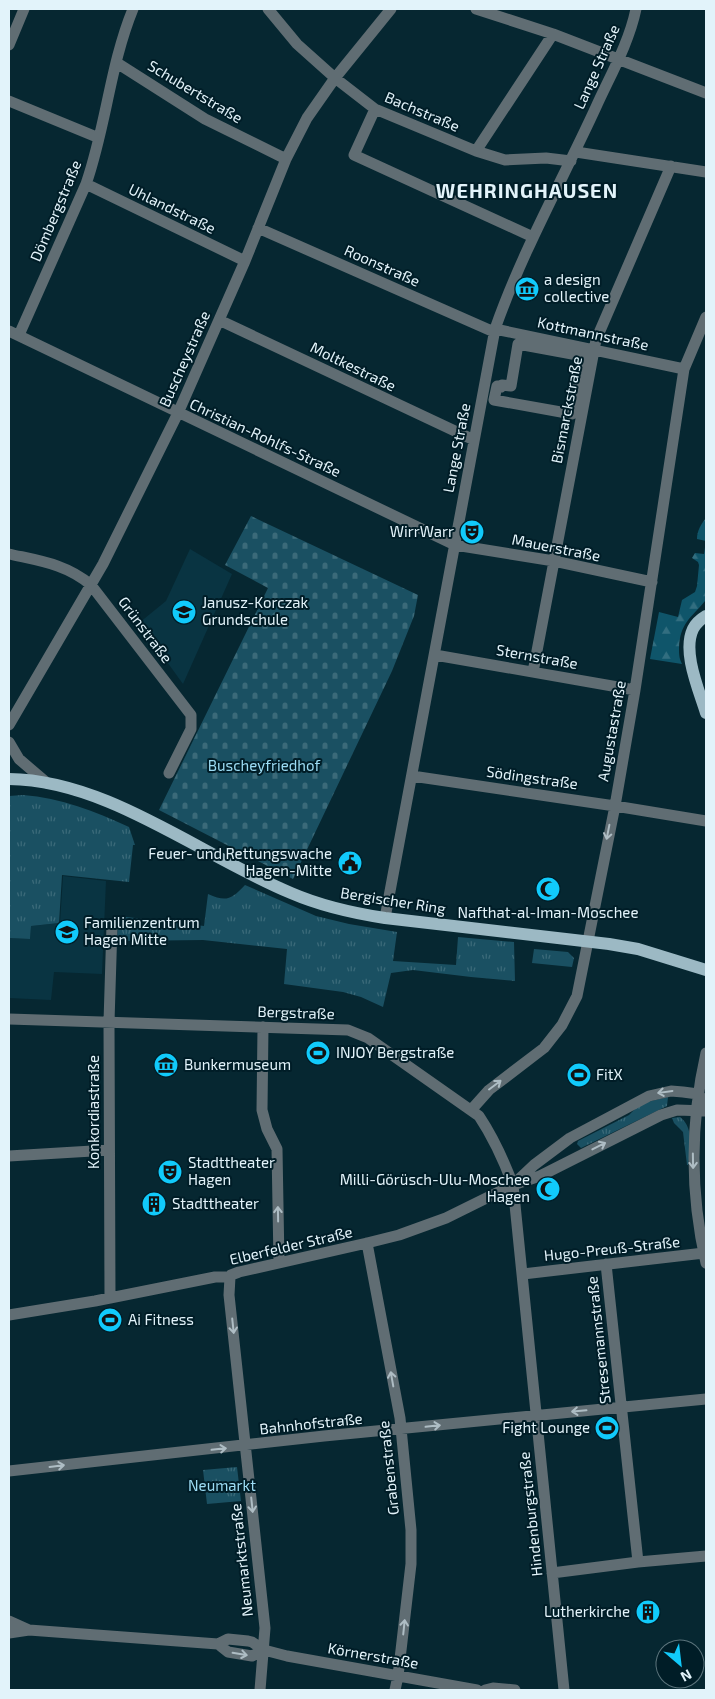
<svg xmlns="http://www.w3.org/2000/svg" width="715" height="1699" font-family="'Exo 2',sans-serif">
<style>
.built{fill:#093442}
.grass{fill:url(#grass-tufts)}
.forest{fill:url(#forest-firs)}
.cemetery{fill:url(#cemetery-stones)}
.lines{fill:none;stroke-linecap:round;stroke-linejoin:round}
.minor{stroke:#606d73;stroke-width:11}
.major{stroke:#9cb9c4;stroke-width:12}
.oneway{stroke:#aebdc4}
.labels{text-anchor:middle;stroke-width:4;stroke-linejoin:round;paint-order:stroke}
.street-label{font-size:15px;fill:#e2f3fa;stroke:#001d27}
.poi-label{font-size:15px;fill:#e2f3fa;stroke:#001d27;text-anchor:start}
.park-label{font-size:15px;fill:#9cdcf4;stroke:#001d27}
.district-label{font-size:20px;font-weight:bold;letter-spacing:1px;fill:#e2f3fa;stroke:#001d27}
</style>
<defs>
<pattern id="grass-tufts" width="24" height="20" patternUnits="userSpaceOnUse" patternTransform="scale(1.25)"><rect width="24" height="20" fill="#1a5062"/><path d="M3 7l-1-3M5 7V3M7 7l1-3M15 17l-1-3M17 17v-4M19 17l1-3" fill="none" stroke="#3b6a79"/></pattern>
<pattern id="forest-firs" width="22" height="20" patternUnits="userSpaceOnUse" patternTransform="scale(1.25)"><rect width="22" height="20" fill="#0f556a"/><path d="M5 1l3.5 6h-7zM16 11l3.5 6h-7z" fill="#326e80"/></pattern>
<pattern id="cemetery-stones" width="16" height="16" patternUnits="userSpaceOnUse" patternTransform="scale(1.25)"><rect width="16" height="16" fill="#1a5062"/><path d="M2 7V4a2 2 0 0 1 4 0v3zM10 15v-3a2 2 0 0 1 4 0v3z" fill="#3b6a79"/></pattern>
</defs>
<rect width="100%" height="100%" fill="#062731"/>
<!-- built -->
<path class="built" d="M190,549L232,574L183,684L139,623L166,601Z
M63,876L106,881L102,974L54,972L51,1000L9,998V938L30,939L31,926L60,923Z"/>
<!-- grass -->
<path class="grass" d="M23,795C61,798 95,811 129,827L135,845H133L129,882L62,875L59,923L31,926L30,939L9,938V796Z
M245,885L316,916L349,924L397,932L393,961L456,965L458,937L514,942L515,981L471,977L413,970L391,973L383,1007L361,997L343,992L284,984L287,949L203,940L117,941L118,916L204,926L208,894C226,902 231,900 245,885Z
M534,949L568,952L574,958L572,967L532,963Z
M668,1097L667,1106L581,1148L577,1144L578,1141L629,1115L637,1107L643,1103Z
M680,1117C694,1127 691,1151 688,1165H687L683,1132L674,1123L672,1118Z
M237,1467L241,1501L207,1504L203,1470Z"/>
<!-- forest -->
<path class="forest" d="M706,518L705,601C691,618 680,623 679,648C679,654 679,658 682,664L650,659L659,612L678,617L682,600L695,592L697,586L699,565L698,562L692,558L695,553L704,554L706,541L697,539C697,531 701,524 706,518Z"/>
<!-- cemetery -->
<path class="cemetery" d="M251,516L418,595L414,616L392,671L293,879L159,810L268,588L225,565Z"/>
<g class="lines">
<!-- minor -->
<path class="minor" d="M268,9L297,44L335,78L375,109L476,151L505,160L546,158L571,161
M476,9L553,34L706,93
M9,45L24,9
M117,63L205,119L286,159
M9,101L99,138
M375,109L354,155L533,237
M476,151L553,34
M576,152L706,172
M86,184L245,261
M258,228L494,332
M219,320L474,440
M495,329L684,369
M9,331L455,545L554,561L652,582
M19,335L86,184C106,127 110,65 133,9
M518,344L583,356L572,414L494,400L497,386L501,387L502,385L511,386Z
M9,554C40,561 66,564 91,585L191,715V729L169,773
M435,655L635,690
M533,672L596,340L671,166
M9,725L103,564L178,413L245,261L286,159L307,118L335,78L391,9
M9,742L19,759L47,783
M412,776L615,806L706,821
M385,918L495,329C522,252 562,181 596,107C610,76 629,43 636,9
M9,1019L348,1030L368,1038L479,1116C493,1137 504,1161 513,1185L564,1690
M263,1027L262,1110L267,1129L277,1149L279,1263
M706,1053C690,1123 690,1193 706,1263
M472,1109L489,1090L544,1048L562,1025L577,996L615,806L635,690L684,369L706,317
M9,1156L109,1150
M516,1182L534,1165L570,1138L649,1096L671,1091L683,1092L698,1094L706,1103
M367,1243L400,1418L411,1530V1564L398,1676L395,1690
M606,1264L638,1562
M523,1274L704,1253
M230,1277L229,1295L265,1628L260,1690
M110,1298L109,1022L112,925
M9,1315L95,1301L215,1277H230L231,1275L239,1272L367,1243L399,1235L446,1218L513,1185L540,1176L661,1115L677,1110L706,1111
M9,1471L324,1436L706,1399
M552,1573L638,1562L706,1556
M9,1621L29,1630
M9,1633L29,1630L218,1644L228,1639L248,1641L252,1642L264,1650L287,1656L477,1690
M218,1644L228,1652L252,1656L264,1650
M485,1690L493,1688L515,1690"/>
<!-- major -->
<path class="major" d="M706,616C701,619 696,623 693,629C682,652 699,690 706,713
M9,779C108,780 201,856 291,893C321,906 352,913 385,918L609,944L638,949L706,970"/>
</g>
<!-- one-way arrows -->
<defs><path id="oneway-shaft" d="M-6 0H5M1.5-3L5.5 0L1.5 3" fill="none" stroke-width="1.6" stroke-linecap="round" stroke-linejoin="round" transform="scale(1.25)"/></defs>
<g class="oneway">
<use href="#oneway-shaft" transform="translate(608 832) rotate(101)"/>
<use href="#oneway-shaft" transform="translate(495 1085) rotate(-37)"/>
<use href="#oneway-shaft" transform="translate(665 1092) rotate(172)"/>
<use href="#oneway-shaft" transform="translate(599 1146) rotate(-27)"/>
<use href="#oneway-shaft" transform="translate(693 1161) rotate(89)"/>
<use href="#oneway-shaft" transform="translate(278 1214) rotate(-91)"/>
<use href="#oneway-shaft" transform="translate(233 1326) rotate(84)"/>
<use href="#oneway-shaft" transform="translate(392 1379) rotate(-100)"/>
<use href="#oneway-shaft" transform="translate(579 1411) rotate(175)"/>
<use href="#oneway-shaft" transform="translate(433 1426) rotate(-6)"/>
<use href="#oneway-shaft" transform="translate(219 1449) rotate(-6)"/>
<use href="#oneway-shaft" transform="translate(57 1466) rotate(-7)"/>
<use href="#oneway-shaft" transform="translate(252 1505) rotate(84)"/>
<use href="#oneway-shaft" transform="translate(404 1627) rotate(-84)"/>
<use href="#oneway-shaft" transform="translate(240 1654) rotate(9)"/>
</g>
<!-- icons -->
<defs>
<symbol id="museum-disc" viewBox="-11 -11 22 22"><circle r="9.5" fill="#11cafb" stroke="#001d27"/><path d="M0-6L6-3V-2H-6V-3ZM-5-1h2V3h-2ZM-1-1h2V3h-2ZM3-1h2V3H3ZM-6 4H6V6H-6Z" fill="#111"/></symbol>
<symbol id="theatre-disc" viewBox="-11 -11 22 22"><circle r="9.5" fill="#11cafb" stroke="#001d27"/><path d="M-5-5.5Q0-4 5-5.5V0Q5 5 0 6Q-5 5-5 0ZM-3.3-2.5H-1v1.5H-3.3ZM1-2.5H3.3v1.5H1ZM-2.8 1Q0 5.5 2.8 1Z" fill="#111"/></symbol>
<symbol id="school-disc" viewBox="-11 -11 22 22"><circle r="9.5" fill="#11cafb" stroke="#001d27"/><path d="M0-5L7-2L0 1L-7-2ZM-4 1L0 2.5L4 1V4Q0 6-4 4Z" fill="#111"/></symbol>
<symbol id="civic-disc" viewBox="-11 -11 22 22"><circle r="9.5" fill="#11cafb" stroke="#001d27"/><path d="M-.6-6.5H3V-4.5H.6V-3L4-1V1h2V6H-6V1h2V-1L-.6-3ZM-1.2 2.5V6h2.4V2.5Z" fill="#111"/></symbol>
<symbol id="mosque-disc" viewBox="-11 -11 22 22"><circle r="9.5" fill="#11cafb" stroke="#001d27"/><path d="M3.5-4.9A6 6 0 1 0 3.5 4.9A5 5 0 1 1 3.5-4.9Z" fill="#111"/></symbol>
<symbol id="stadium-disc" viewBox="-11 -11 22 22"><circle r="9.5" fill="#11cafb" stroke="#001d27"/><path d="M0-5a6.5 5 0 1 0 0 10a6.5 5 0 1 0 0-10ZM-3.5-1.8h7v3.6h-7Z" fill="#111"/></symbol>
<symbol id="building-disc" viewBox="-11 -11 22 22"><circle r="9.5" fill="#11cafb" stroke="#001d27"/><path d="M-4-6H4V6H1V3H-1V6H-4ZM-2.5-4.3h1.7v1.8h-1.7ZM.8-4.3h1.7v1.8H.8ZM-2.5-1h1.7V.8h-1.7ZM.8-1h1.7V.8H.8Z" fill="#111"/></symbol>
</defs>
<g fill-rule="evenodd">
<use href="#museum-disc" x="513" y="275" width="28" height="28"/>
<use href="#theatre-disc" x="458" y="518" width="28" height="28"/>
<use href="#school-disc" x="170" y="598" width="28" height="28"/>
<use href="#civic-disc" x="336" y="849" width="28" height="28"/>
<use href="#mosque-disc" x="534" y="875" width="28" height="28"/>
<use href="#school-disc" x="53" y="918" width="28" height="28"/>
<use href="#stadium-disc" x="304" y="1039" width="28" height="28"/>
<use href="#museum-disc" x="152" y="1051" width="28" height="28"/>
<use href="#stadium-disc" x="565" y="1061" width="28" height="28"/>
<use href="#theatre-disc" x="156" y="1158" width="28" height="28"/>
<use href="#mosque-disc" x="534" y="1175" width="28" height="28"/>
<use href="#building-disc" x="140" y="1190" width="28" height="28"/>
<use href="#stadium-disc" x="96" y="1306" width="28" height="28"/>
<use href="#stadium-disc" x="593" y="1414" width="28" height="28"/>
<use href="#building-disc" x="634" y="1598" width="28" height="28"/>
</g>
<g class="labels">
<!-- street labels -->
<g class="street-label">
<text transform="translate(597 67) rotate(-66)" y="5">Lange Straße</text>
<text transform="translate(195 92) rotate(31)" y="5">Schubertstraße</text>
<text transform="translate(422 112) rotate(23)" y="5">Bachstraße</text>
<text transform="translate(172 209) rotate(26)" y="5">Uhlandstraße</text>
<text transform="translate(56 211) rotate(-67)" y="5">Dömbergstraße</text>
<text transform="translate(382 266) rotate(24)" y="5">Roonstraße</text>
<text transform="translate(593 334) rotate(12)" y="5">Kottmannstraße</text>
<text transform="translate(185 359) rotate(-66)" y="5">Buscheystraße</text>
<text transform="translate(353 367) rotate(26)" y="5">Moltkestraße</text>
<text transform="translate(567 410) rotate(-79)" y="5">Bismarckstraße</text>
<text transform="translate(265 438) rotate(25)" y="5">Christian-Rohlfs-Straße</text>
<text transform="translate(457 448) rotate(-79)" y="5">Lange Straße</text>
<text transform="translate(556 548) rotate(11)" y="5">Mauerstraße</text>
<text transform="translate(145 630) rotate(53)" y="5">Grünstraße</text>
<text transform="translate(537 657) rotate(10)" y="5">Sternstraße</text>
<text transform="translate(612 731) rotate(-80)" y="5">Augustastraße</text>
<text transform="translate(532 778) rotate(8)" y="5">Södingstraße</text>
<text transform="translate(393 901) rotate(9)" y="5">Bergischer Ring</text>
<text transform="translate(296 1013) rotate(2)" y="5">Bergstraße</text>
<text transform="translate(94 1112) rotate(-90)" y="5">Konkordiastraße</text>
<text transform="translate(291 1246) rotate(-13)" y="5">Elberfelder Straße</text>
<text transform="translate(612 1249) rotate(-6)" y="5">Hugo-Preuß-Straße</text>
<text transform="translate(599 1340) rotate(-96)" y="5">Stresemannstraße</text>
<text transform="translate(311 1424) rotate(-6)" y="5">Bahnhofstraße</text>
<text transform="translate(389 1468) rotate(-96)" y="5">Grabenstraße</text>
<text transform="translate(531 1514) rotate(-96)" y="5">Hindenburgstraße</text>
<text transform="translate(242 1560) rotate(-96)" y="5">Neumarktstraße</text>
<text transform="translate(373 1656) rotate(10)" y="5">Körnerstraße</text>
</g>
<!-- poi labels -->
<g class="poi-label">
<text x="544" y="285">a design<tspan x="544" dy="17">collective</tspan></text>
<text x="454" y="537" text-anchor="end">WirrWarr</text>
<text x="202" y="608">Janusz-Korczak<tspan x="202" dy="17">Grundschule</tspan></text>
<text x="332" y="859" text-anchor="end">Feuer- und Rettungswache<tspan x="332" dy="17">Hagen-Mitte</tspan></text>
<text x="548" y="918" text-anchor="middle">Nafthat-al-Iman-Moschee</text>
<text x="84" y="928">Familienzentrum<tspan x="84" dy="17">Hagen Mitte</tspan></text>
<text x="336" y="1058">INJOY Bergstraße</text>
<text x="184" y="1070">Bunkermuseum</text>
<text x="596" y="1080">FitX</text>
<text x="188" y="1168">Stadttheater<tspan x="188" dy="17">Hagen</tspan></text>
<text x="530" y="1185" text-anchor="end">Milli-Görüsch-Ulu-Moschee<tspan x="530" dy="17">Hagen</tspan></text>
<text x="172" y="1209">Stadttheater</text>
<text x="128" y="1325">Ai Fitness</text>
<text x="590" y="1433" text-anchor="end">Fight Lounge</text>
<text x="630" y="1617" text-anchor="end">Lutherkirche</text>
</g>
<!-- park labels -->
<g class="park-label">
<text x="264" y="771">Buscheyfriedhof</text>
<text x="222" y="1491">Neumarkt</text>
</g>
<!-- district labels -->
<g class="district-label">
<text x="527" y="198">WEHRINGHAUSEN</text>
</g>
</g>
<!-- border -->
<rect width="715" height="1699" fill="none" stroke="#e2f3fa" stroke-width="20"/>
<!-- north arrow -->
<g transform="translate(680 1664) rotate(152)"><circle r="24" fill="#001d27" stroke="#5a737b"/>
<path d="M0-4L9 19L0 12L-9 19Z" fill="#11cafb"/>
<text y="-8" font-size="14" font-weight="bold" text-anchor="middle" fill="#e2f3fa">N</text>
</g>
</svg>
